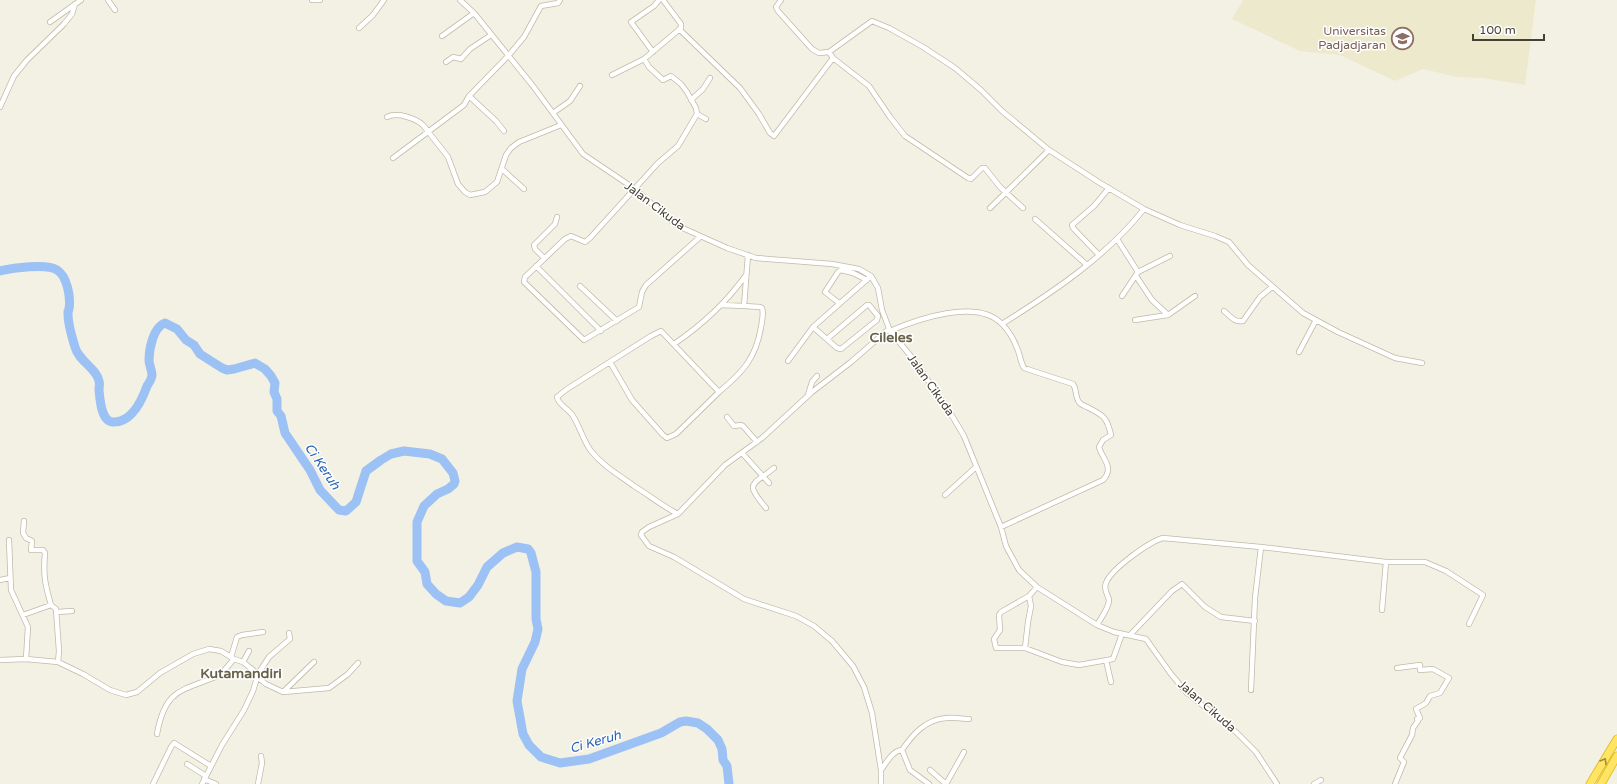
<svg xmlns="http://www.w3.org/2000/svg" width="1617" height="784" font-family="'Varela Round',sans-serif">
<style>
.education{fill:#ede9cd}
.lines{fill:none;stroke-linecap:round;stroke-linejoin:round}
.river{stroke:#9cc1f4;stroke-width:9}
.minor-casing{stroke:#bfbba6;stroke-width:6}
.highway-casing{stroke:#e5c02c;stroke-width:9}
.minor{stroke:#fff;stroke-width:4.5}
.highway{stroke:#ffe563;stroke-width:7}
.oneway{stroke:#998b49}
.labels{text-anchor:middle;stroke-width:3;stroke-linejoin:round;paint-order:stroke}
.education-label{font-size:12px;fill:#785e54;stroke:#fff;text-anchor:end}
.street-label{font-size:12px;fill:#454134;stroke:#fff}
.water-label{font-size:13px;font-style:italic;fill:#2762b7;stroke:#fff}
.quarter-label{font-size:14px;font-weight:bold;fill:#69624a;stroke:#fff}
</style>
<rect width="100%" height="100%" fill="#f3f1e4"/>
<!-- education -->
<path class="education" d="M1243,0H1536L1525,85L1483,78L1457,77L1423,69L1395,81L1340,55L1300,51L1232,19Z"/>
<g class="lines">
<!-- river -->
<path class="river" d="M0,271C12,268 47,263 57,270C67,276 71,297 69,309C68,314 68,309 68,314C68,325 72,337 75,347C78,360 97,369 99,381C100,384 99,387 99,390C100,399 101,423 114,422C132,422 142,400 147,386C149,383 152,378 152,375C152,370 149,365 149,360C149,350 153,327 165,323L177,329L186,340L194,345L200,354L222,368L227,370L234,369L255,363L265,369L271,376L275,383L274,392L277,399V411L281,416L285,433L310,470L320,490L339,510L346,511L356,502L366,471L381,460L391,454L404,451L430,454L442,459L453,473L455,481L454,484L448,489L437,494L424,506L417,522V561L425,572L427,584L436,594L446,601L460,603L469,597L478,585L487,567L503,553L517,547L528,549L531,553L536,572V619L538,629L535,642L522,669L517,701L523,734L529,745L541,757L560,763L589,759L661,733L680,722L686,721L698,723L707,729L718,740L722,749L723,760L727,766L729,784"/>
<defs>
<path id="minor" d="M108,0L115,10
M312,0H320
M460,0L474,13L533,86L583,154L635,189L676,225L727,248L756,258L832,264L859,269L871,276L878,288L882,310L890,331L914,360L951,414L964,436L1001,527L1006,546L1019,570L1037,587L1097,625L1114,632L1146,639L1171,674L1187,693L1236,732L1256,752L1277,784
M663,0L681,24V28L644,59L649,67L663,80L671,76L681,84L687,92L696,108L697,114L678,146L658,163L590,238L585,242L571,236L565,239L525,277L524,282L584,340L639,307L642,292L646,285L700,237
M781,0L776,7L778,11L812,49L819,53L829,52L872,21L889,28L923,47L955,68L981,90L1002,111L1049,150L1100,183L1144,209L1180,225L1215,236L1229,242L1248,265L1303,313L1338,332L1395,358L1422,363
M50,22L81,0
M359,28L373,15L384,0
M679,29L740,88L759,114L770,133L774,136L833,58
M442,36L474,13
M653,52L631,22L654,6L659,0
M829,52L833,58L869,86L890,117L905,136L968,178L971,179L982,168H985L1000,187L1023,208
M446,62L453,57L461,59L470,49L491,35
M612,75L644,59
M691,100L703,89L710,78
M0,107L14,76L27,60L64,24L72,14L75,4
M553,113L570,101L580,86
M697,114L706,119
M387,117C397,112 415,118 423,125L448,157L458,184L465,192L470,195L485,192L497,182L506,155L511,148L519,142L561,125
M504,131L496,121L469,96L508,56L524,37L541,6L558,3L560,0
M393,158L456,111L464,105L469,96
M502,169L524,189
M990,208L1049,150
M1035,219L1087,265
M1117,239L1138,272
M1099,255L1073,228L1072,225L1094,206L1109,188
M544,258L535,249L534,245L555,224L557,217
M536,266L601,331
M1136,276L1152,300L1168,315
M580,286L617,321
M1122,296L1138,272L1170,256
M839,303L825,292L838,272L841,270L853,273L867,280
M721,305L744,306
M1224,311C1230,316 1235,323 1243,321L1260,297L1272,287
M1135,320L1168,315L1195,296
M1002,324C1053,292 1106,257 1144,209
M813,327L837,348L841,349L877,320L878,316L869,305H867L827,339
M890,331C918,319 977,298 1002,324C1008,330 1014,340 1017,348C1020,354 1020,361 1024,368L1073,384C1077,390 1075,397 1079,402C1081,405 1085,406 1087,407C1103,415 1107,417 1111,435L1103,440L1099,447C1102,459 1115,467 1103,480L1001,527
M674,344C702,325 726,303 746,275
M1299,352L1316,320
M788,361L813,327L871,276
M610,362L632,400L663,435L667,438L676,434L719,392L661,331L651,336L567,389L557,397C558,405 569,409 573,416C580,427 583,440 591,451C603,466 619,475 634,486C649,495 662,506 678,514
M719,392C743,372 756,358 761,327C762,321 764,314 762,308L760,307L744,306L748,255
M808,395L812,382L817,376
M727,417L734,426L741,425L743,426L757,442
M742,453L769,483
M945,495L976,467
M766,508C744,482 752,486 774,468
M24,521L23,533L26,538L32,541L31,550H43L45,553C43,575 45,584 51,605
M9,540L11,590L28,627L26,659
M0,580L10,578
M1029,596L1001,612L999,615L1000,630L994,639L996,648H1025L1062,662L1079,665L1113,659L1122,634
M1382,610L1386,562
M57,612L72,611
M23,615L51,605L56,609L59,651L58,662
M1097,625C1101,618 1109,608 1109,600C1108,594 1103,590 1106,583C1111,569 1149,542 1163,538L1261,547L1386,562H1425L1446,571L1483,595L1469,624
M1130,635L1172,591L1182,584L1205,607L1221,617L1255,621
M1025,648L1028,622L1031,606L1029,596L1037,587
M231,657L237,637L242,635L263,632
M0,660L26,659L58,662L83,674L110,690L126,695L137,692L160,673L193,654L209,649L221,651L234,659L243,662L258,674
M1106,660L1111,682
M243,662L249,651
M257,677L266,684L283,692L329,688L348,674L358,663
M1251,690L1255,598L1261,547
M283,692L314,662
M157,734C165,689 181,691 218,676L222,673L234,659
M902,750L910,770L929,784
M187,764L206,776
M881,770C887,762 892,751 902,750C913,734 926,719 947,718C954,717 962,719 969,719
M930,770L946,784
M204,779L216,784
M153,784L171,747L174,743L211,766
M202,784L222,745L244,710L253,691L258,674L269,657L290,639L289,633
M258,784L262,763L261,756
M881,784V770L872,713L864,687L853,666L832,641L814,626L796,616L744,599L674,557L649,546L641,535L642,532L649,527L678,514L725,465L762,438L812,392L851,362L889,329
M946,784L964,752
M1314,784L1321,780
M1395,784L1404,762L1400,758L1412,735L1413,728L1418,721L1417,719L1420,718L1416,709L1426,703L1430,696L1440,693L1449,678L1433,669L1420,670V665L1397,668"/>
<path id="highway" d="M1590,784L1617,739
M1601,784L1617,756"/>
</defs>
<!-- minor casing -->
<use href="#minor" class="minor-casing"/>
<!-- highway casing -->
<use href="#highway" class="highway-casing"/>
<!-- minor -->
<use href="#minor" class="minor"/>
<!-- highway -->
<use href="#highway" class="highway"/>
</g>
<!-- one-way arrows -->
<defs><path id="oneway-chevron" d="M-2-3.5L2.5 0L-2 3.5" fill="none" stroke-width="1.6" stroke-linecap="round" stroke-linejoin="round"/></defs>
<use class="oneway" href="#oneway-chevron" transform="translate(1604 761) rotate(-59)"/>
<!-- icons -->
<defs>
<symbol id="university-ring" viewBox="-11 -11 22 22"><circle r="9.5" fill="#fff" stroke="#8d6e63" stroke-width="1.5"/><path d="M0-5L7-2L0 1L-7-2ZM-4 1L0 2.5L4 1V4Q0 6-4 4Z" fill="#8d6e63"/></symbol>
</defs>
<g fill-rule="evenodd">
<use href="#university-ring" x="1390" y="26" width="25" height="25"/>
</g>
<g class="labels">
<!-- education labels -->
<g class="education-label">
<text x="1386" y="35">Universitas<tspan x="1386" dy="14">Padjadjaran</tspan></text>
</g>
<!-- street labels -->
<g class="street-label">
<text transform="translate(655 206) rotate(37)" y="4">Jalan Cikuda</text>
<text transform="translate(931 385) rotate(55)" y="4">Jalan Cikuda</text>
<text transform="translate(1207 706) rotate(41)" y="4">Jalan Cikuda</text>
</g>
<!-- water labels -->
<g class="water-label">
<text transform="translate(323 466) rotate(56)" y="5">Ci Keruh</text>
<text transform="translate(595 741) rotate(-16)" y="5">Ci Keruh</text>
</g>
<!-- quarter labels -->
<g class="quarter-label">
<text x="891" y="342">Cileles</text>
<text x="241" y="678">Kutamandiri</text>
</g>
</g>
<!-- scale -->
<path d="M1473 34v6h71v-6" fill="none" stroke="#454134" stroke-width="2"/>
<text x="1479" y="34" font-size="12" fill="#454134" stroke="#ffffff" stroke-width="3" paint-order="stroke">100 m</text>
</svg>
